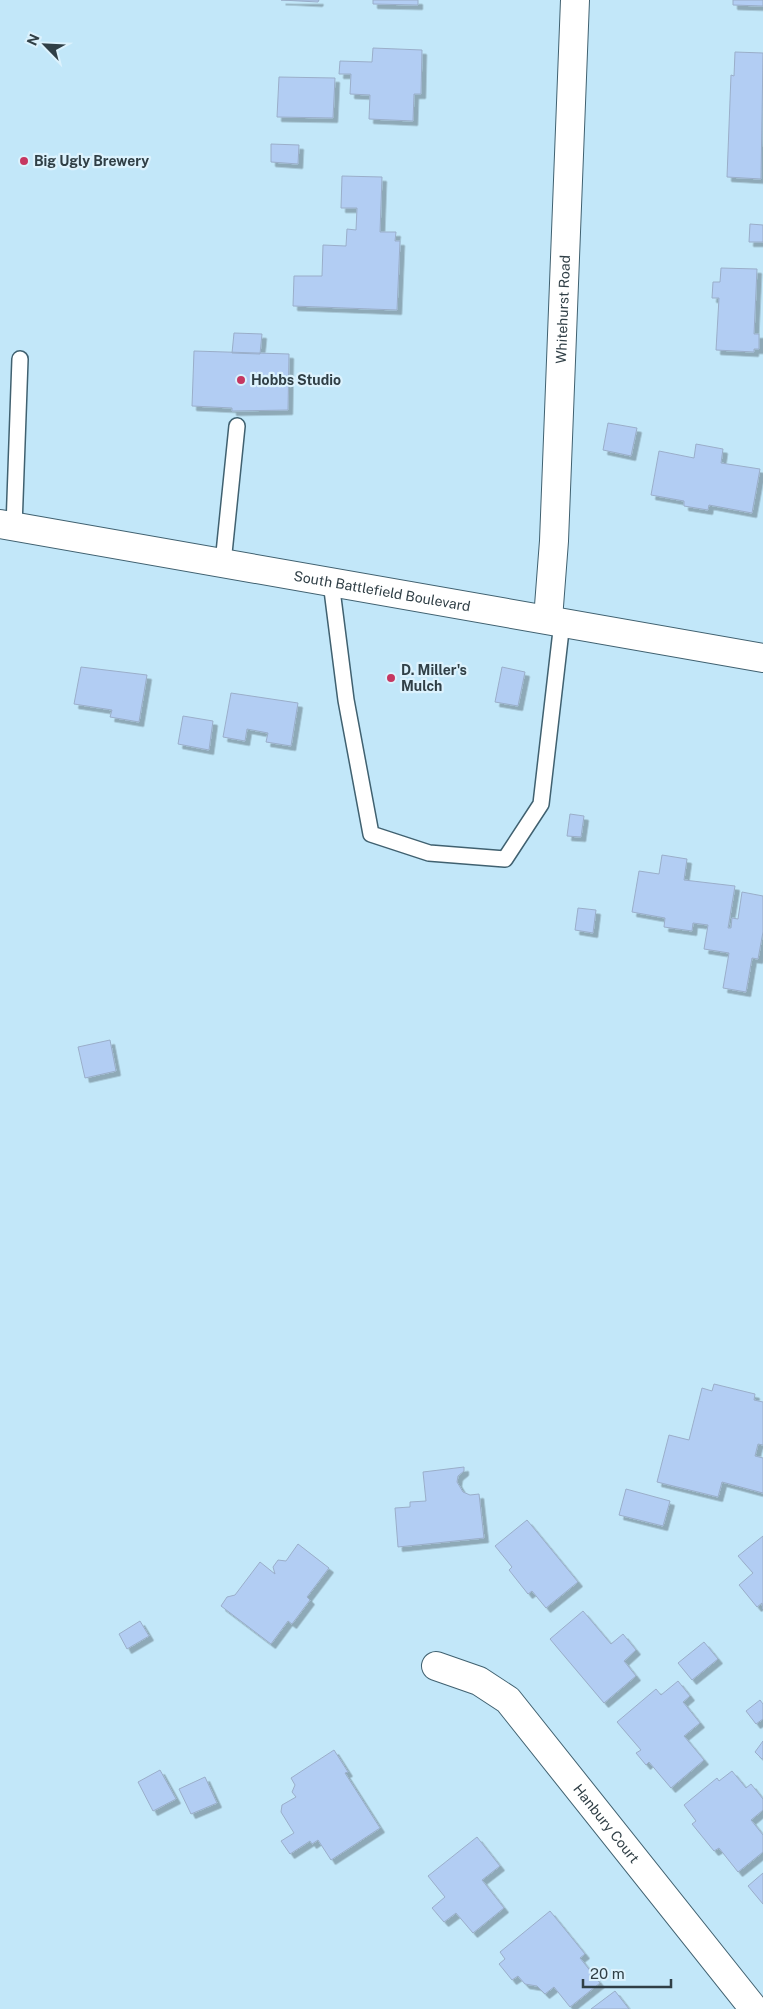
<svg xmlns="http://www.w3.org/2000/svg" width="763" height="2009" font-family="'Public Sans',sans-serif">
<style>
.building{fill:#b2cdf3;stroke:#9aaec9;filter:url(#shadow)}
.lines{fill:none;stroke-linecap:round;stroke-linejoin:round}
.service-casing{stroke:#406170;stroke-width:18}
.minor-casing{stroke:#406170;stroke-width:30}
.primary-casing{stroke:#406170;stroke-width:30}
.service{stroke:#fff;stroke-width:15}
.minor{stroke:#fff;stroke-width:28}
.primary{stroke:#fff;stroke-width:28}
.poi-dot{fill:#c63761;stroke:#dcf2fd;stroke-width:2}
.labels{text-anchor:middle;stroke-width:4.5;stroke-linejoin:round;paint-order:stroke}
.poi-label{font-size:14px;font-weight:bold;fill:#303f46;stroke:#dcf2fd;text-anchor:start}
.street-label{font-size:14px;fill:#303f46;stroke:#dcf2fd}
</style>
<defs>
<filter id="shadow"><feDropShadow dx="4.5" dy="4.5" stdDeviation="0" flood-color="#0004"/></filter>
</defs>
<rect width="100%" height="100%" fill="#c2e7f9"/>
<!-- building -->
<path class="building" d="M281,0H319L318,2Z
M373,0H418V5L373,4Z
M733,0H763V6L733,5Z
M373,48L422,50L421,94H414L413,121L369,119L370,95L350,94L351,74H339L340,61L372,62Z
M735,52L763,53L761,179L727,177L731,75L734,76Z
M279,77L335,78L333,118L277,117Z
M271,144L299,145L298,164L271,162Z
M342,176L382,177L380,232H396L395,241H400L397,310L293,306L294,276H322L323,245L346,246L347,229L356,230L357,208H341Z
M750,224L763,225V242H749Z
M721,268L757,269L754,334H759V349H754V352L716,350L719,298H712L713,282H720Z
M234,333L262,334L260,354L232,353Z
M194,351L289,354L288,410L232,411V408L192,406Z
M608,423L637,428L631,456L603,450Z
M696,444L723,449L721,463L760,469L752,513L709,505L708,510L684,506V501L651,495L659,451L694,458Z
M81,667L147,675L139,722L110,717L112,710L74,704Z
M502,667L525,672L518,706L495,702Z
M231,693L298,703L291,746L266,742L268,733L247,729L245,741L223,737Z
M183,716L213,721L209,750L178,744Z
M570,814L584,816L581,837L567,836Z
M662,855L687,859L684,880L735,886L728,928H731L732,918L738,919L742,892L763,896V932L758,959L752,958L746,992L723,988L729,953L704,949L708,925L693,923L692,931L664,927L665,918L632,912L639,871L659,874Z
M578,908L596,910L593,933L575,930Z
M110,1040L116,1071L85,1078L78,1047Z
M714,1384L755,1394L754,1400L763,1402V1445L758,1444L755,1456L763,1458V1493L722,1482L718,1497L657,1482L669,1435L689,1440L702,1388L712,1391Z
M464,1467V1471L458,1476L457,1482L463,1492L470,1495L479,1494L484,1538L398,1547L395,1508L410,1507V1502L426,1501L423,1472Z
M626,1489L670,1501L663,1526L619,1515Z
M527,1520L578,1582L546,1608L532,1591L528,1594L509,1570L512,1567L495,1546Z
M763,1536V1609L762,1603L757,1607L739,1585L753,1573L738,1556Z
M298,1544L329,1568L307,1597L310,1600L292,1624L288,1621L271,1644L221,1606L227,1597L235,1595L260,1562L275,1574L273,1567L278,1560L286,1561Z
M583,1611L611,1644L623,1634L636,1650L624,1661L636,1676L604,1703L550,1639Z
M140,1621L149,1636L127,1649L119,1634Z
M704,1642L718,1659L692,1680L678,1663Z
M678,1681L690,1696L683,1702L700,1723L684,1736L704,1760L671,1788L649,1762L646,1765L636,1753L641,1750L617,1722L656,1689L661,1695Z
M760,1700L763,1704V1719L756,1724L746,1711Z
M763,1741V1759H762L755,1752Z
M334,1750L348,1772L345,1773L380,1828L331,1860L318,1840L312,1844L310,1841L290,1854L281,1841L294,1833L281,1812L282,1805L296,1797L292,1792L295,1785L291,1778Z
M160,1770L176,1799L153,1811L138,1782Z
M732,1771L746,1788L751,1784L763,1799V1810L751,1820L763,1835V1852L738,1872L719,1848L714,1851L692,1824L696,1821L684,1805L717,1778L719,1781Z
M205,1777L217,1803L191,1814L179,1789Z
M477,1837L500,1866L482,1880L504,1908L473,1933L456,1913L444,1922L432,1908L445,1897L428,1876Z
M763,1873V1904L748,1886Z
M550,1911L585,1954L580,1958L600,1983L570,2007L554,1987L545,1994L537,1986L525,1984L518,1976L512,1980L499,1964L505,1959L500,1952Z
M615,1991L629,2009H591Z"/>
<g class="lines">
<defs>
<path id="service" d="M14,527L20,359
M223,563L237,426
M331,582L346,700L371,834L429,853L505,859L541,804L562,622"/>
<g id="minor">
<path id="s1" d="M548,619L554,541L575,0"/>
<path id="s2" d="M436,1666L479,1681L508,1700L754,2009"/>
</g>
<g id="primary">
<path id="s3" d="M0,524L763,658"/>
</g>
</defs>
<!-- service casing -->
<use href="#service" class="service-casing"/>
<!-- minor casing -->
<use href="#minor" class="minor-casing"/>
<!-- primary casing -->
<use href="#primary" class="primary-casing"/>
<!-- service -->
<use href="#service" class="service"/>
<!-- minor -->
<use href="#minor" class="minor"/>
<!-- primary -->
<use href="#primary" class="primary"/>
</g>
<!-- markers -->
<g class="poi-dot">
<circle cx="24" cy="161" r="5"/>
<circle cx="241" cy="380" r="5"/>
<circle cx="391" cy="678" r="5"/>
</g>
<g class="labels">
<!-- poi labels -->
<g class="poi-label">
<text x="34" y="166">Big Ugly Brewery</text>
<text x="251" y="385">Hobbs Studio</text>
<text x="401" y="675">D. Miller's<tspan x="401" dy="16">Mulch</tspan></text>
</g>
<!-- street labels -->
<g class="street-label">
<text dy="5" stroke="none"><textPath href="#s1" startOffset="310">Whitehurst Road</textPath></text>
<text dy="5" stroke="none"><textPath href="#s3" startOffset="388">South Battlefield Boulevard</textPath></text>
<text dy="5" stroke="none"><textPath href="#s2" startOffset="238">Hanbury Court</textPath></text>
</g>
</g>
<!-- north arrow -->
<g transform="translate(45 45) rotate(294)" stroke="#dcf2fd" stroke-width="4" paint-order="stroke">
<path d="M0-4L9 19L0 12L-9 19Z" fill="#303f46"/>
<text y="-8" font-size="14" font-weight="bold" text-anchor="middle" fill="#303f46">N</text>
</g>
<!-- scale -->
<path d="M583 1979v8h88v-8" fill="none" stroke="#303f46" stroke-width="2.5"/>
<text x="590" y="1979" font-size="15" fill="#303f46" stroke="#dcf2fd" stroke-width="4" paint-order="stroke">20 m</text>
</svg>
